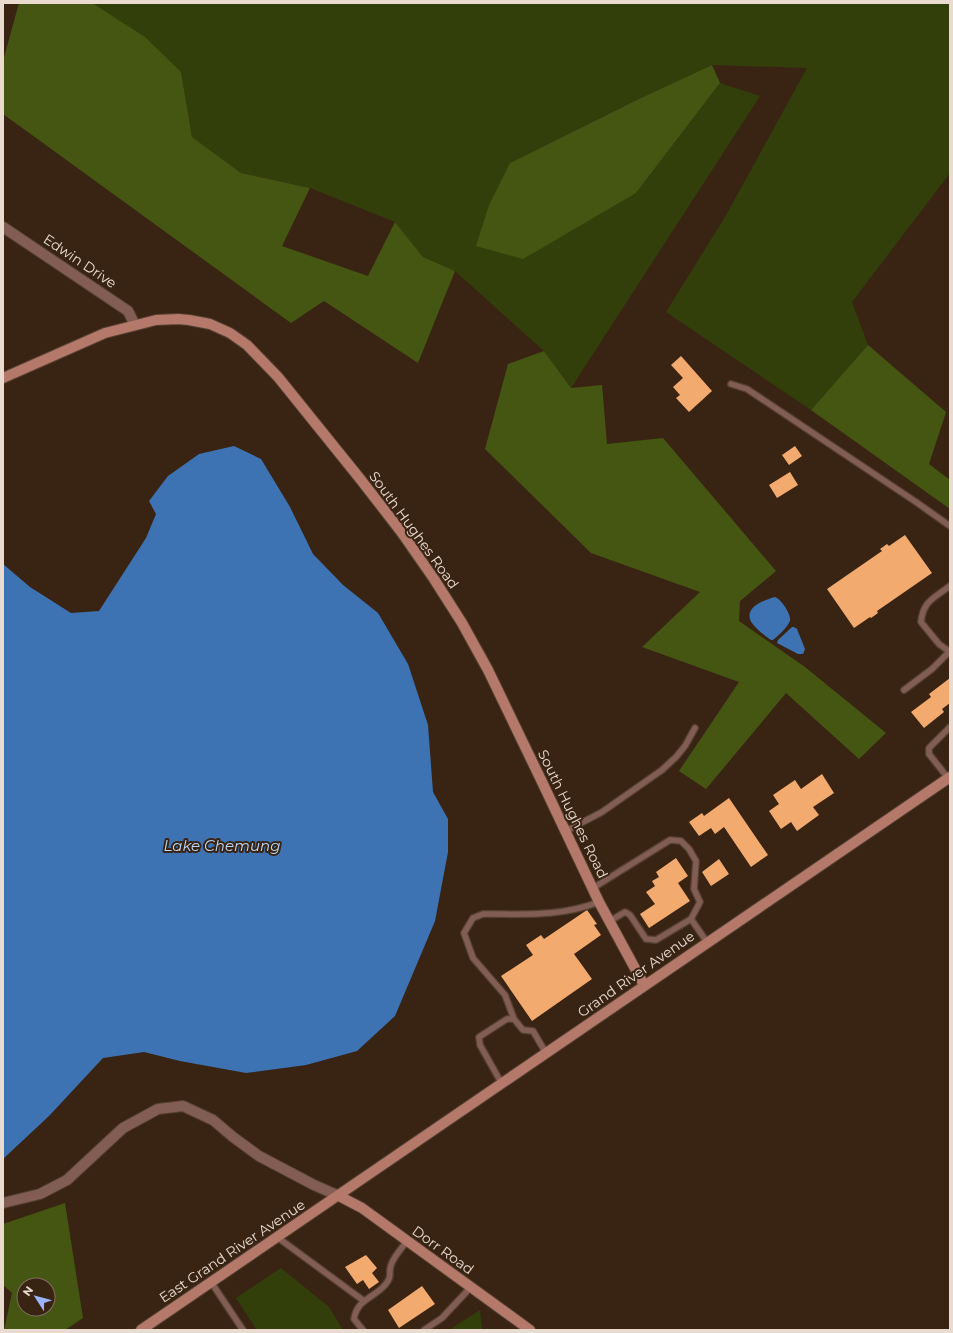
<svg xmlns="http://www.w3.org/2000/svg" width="953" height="1333" font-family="Montserrat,sans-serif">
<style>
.green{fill:#323f0b}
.forest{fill:#455613;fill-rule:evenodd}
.water{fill:#3e73b3}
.building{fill:#f3aa6e}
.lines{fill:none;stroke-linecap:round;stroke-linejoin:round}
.lane-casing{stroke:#554131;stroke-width:8}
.street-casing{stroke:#554131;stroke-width:12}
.secondary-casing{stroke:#554131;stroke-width:12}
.lane{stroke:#825d53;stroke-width:5.5}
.street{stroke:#825d53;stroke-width:10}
.secondary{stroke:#b4796a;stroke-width:10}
.labels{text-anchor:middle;stroke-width:4;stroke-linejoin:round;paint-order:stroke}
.street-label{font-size:14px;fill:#e9dbd0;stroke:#392413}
.water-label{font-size:15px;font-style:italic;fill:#bbd7fa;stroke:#392413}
</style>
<rect width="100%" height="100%" fill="#392413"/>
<!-- green -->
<path class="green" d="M92,3H950V173L852,302L868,345L811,410L666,312L725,217L807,68L712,65L639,99L510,163L636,193L720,83L760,96L571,388L544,351L455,271L423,257L395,222L310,188L241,173L192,137L181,72Z
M281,1268L329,1307L343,1330H257L236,1298Z
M480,1310L482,1330H449Z"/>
<!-- forest -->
<path class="forest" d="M19,3H92L145,37L181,72L192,137L241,173L310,188L282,246L368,276L395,222L423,257L455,271L418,363L324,301L291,323L3,114V61Z
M712,65L720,83L636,193L523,259L476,246L489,205L510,163L639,99Z
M868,345L946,412L929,464L950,480V509L811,410Z
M544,351L571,388L602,385L607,444L663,438L776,571L740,601L739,621L805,667L886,733L859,759L786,693L706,789L679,771L739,682L642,647L700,592L591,553L485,449L508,364Z
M65,1203L83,1318L65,1330H4L12,1293L3,1285V1224ZM24,1285H48V1309H24Z"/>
<!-- water -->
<path class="water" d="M234,446L261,459L290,507L313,554L343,585L378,613L408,664L428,725L433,792L448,819V852L435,921L395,1016L357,1051L306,1065L246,1073L180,1061L144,1052L103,1058L49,1116L3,1159V564L30,587L71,613L99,611L146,538L156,514L149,501L168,476L199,454Z
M775,597C781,599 791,614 790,620C789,626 777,637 773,640H771C764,635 757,630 752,623C742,608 764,600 775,597Z
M792,627H794L797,629L805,649L803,654H798L777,643L778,640Z"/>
<!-- building -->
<path class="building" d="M681,356L712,391L689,412L676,398L680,395L673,387L683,378L671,365Z
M795,446L802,456L789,465L782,455Z
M790,472L798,485L777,498L769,485Z
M905,535L932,573L877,611L878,613L871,618L870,617L854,628L827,589L882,551L880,549L887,544L889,546Z
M950,678V703L942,709L944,712L924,728L911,712L931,697L929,694Z
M822,774L834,793L813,807L819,815L797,831L791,822L781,829L769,811L779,804L773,795L795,780L801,789Z
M729,798L768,855L751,867L724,827L715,834L711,828L699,836L689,822L702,813L704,816Z
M676,858L688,876L678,883L690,901L649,928L640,914L655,904L646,892L655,886L652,881L659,877L656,872Z
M719,859L729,874L711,886L702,872Z
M587,910L597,924L594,925L601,935L574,954L592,979L532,1021L501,976L533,955L526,945L541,935L544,939Z
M366,1255L377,1268L372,1273L379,1282L369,1289L363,1280L357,1284L345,1267Z
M422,1286L435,1304L399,1328L388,1310Z"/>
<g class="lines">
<defs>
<path id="lane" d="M731,384L747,389L916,502L950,526
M950,586C934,598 923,601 921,622L939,644L950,652
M904,690L932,669L950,651
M948,778L929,754V748L950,727
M566,831L602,812L662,770L676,757L685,746L695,728
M593,888L670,840L681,841L689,849L696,861L694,889L700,902L691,919L707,942
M610,921L625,912L630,915L646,939L656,940L691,919
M514,1019L505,995L473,958L464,933L473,918L483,914C523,914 560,917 599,902
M502,1084L480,1045L479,1037L507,1019H514L523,1030L533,1031L546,1053
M277,1237L364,1301
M211,1282L243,1330
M363,1330L354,1319C357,1299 374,1298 385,1285C393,1276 388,1274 391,1265C394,1256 402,1248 407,1241
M424,1330L442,1318L471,1287"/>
<path id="street" d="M3,227L128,311L135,325
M3,1203L40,1194L67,1180L123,1128L158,1109L183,1106L213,1120L233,1137L259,1156L314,1185L339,1196"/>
<path id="secondary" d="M3,378L105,333L156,320L178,319L189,320L210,324L230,333L247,345L278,377L361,480L402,533L434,579L462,623L488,670L543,784L599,902L644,985
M339,1196L362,1208L530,1330
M141,1330L950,777"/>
</defs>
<!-- lane casing -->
<use href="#lane" class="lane-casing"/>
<!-- street casing -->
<use href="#street" class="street-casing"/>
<!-- secondary casing -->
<use href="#secondary" class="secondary-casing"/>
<!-- lane -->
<use href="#lane" class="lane"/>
<!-- street -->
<use href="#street" class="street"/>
<!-- secondary -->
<use href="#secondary" class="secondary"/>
</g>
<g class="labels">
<!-- street labels -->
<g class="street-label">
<text transform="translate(80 261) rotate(34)" y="5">Edwin Drive</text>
<text transform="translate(414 530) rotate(54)" y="5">South Hughes Road</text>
<text transform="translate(573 814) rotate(64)" y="5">South Hughes Road</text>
<text transform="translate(636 974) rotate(-35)" y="5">Grand River Avenue</text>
<text transform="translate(443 1250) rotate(36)" y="5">Dorr Road</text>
<text transform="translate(232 1251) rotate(-34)" y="5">East Grand River Avenue</text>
</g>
<!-- water labels -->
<g class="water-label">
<text x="222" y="851">Lake Chemung</text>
</g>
</g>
<!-- border -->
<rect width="953" height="1333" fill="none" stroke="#e9dbd0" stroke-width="8"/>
<!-- north arrow -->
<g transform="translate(36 1297) rotate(306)"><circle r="19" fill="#392413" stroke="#7f6d5f"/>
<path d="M0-3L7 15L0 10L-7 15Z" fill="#9cb4fd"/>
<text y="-6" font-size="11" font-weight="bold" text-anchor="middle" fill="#e9dbd0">N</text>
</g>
</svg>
